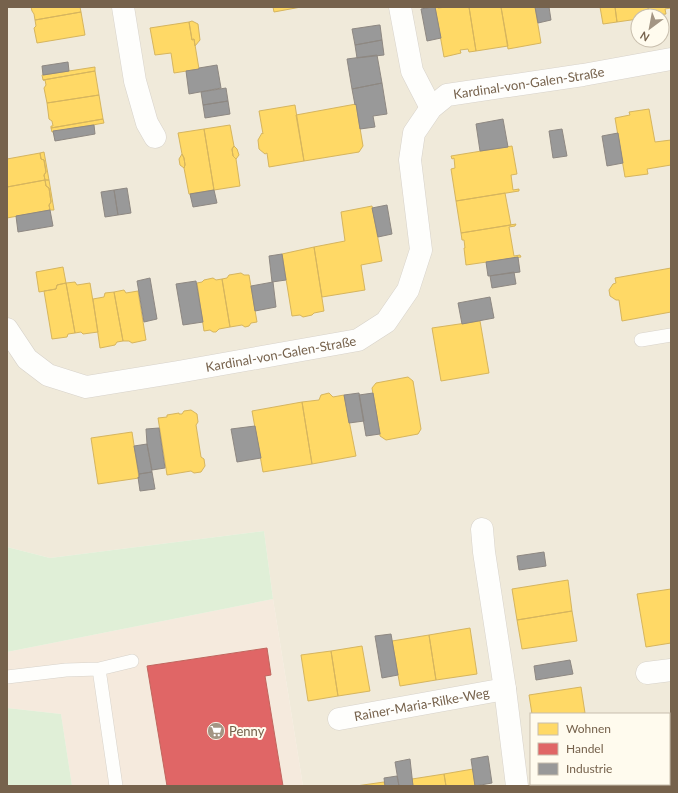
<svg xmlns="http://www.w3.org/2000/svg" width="678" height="793" font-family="Lato,sans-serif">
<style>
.residential{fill:#f0eada;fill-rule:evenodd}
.commercial{fill:#f5eadd}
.green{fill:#e0efd7}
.homes{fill:#ffd966;stroke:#d6b55e}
.shops{fill:#e06666;stroke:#c0655e}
.industry{fill:#999;stroke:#8e8882}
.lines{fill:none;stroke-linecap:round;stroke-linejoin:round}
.lane-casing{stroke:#d7d2ca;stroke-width:14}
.street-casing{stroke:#d7d2ca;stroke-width:23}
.lane{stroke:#fefefc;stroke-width:13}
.street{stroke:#fefefc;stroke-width:22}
.labels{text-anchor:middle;stroke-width:4;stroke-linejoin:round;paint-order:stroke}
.street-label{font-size:13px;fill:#76624c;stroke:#fffbee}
.poi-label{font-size:13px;fill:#76624c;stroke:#fffbee;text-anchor:start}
</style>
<rect width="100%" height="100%" fill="#f7f5ec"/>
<!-- residential -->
<path class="residential" d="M7,7H671V786H303L273,599L264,531L50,558L7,547ZM638,16H662V40H638ZM531,714H669V784H531Z"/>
<!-- commercial -->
<path class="commercial" d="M273,599L303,786H72L61,714L7,708V652Z"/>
<!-- green -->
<path class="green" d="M264,531L273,599L7,652V547L50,558Z
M7,708L61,714L72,786H7Z"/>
<!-- homes -->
<path class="homes" d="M31,7H80L81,12L35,20L34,14L32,11Z
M273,7H301L274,12Z
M435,7H437L438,8L447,7H469L476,51L469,52L468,49L460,50L461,53L444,57Z
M469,7H501L508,46L476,51Z
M501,7H535L541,43L508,49Z
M600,7H615L617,22L603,24Z
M615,7H648L649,16H638V19L617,22Z
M648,7H671V8L665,9L666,14L649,16Z
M81,12L85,35L37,43L34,28L36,26L35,20Z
M192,21L198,24L200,40L195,46L194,39L192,40L189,22Z
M189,22L192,40L194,39L199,69L174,73L171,53L155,55L150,28Z
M95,67V71L43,80L42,75H43Z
M95,71L99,95L47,103L44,88L46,85L45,80H43Z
M99,95L103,119L51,128V126H53L52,121L49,119L47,103Z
M356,104L363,146L359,152L304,161L296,115Z
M295,105L304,161L269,167L267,153L265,154L259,149L258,140L262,133L263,134L259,111Z
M649,109L655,142L671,140V165L647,169L648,174L625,177L615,118L630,115L629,112Z
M103,119L104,123L52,132L51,128Z
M230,125L234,146L232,149L233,156L236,159L240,186L214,190L204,129Z
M204,129L214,190L189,194L184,168L185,165L184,158L182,154L178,133Z
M234,146L237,149L239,155L236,159L233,156L232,149Z
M512,146L517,174L511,175L513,190L519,189V191L456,201L451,169L455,168L454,158L452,159L451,156Z
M44,152L49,180H45L44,175L46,172L44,160L41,159L40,153Z
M40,153L41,159L44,160L46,172L44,175L45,180L7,187V159Z
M182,154L184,158L185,165L184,168L180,165L179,159Z
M45,180L46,186L49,188L51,202L49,205L50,210L7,218V187Z
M45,180H49L54,210H50L49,205L51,202L49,188L46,186Z
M505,193L511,225L461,233L456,201Z
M372,206L382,261L361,265L365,290L322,297L314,247L345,241L341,212Z
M516,224L515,226L509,227L514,256L520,255L521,257L466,265L464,248H465L464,240H462L461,233Z
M314,247L324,311L314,313L312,315L303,317L300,315L292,316L282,254Z
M63,267L66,283L57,285L56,289L39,292L36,272Z
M671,268V312L622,321L619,300H616L610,296L609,290L613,284L616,283L615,278Z
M241,273L244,275H249L257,322L251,323L249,326L245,327L242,325L230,327L222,279L227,278L229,275Z
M213,278L216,280L222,279L230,327L219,329L216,332H213L210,330L204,331L197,283L202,282L204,280Z
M75,282L77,285L90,283L98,332L83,334L81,332L75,333L66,283Z
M66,283L75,333L68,334L67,337L52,339L44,291L56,289L57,285Z
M124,290L126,293L138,291L146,340L132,343L129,341H123L114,292Z
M114,292L123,341L117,342L115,345L100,348L93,299L104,297L105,293Z
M480,321L489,373L441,381L432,328Z
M408,377L413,381L421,429L418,434L386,440L380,436V434L372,388L376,383Z
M329,393L333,397L344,395L356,456L312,464L302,402L319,400L321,395Z
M302,402L312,464L263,472L252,411Z
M191,410L197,414L198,422L196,425L201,457L204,459L205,466L201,472L194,473L191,471L167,475L158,418L167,417V415L179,413V414H182L184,411Z
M132,432L139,478L98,484L91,438Z
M568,580L572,611L517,620L512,589Z
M671,589V643L646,647L637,594Z
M572,611L577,641L522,649L517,620Z
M470,628L477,674L436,680L429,635Z
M429,635L436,680L400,686L392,641Z
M362,646L370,691L338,696L331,651Z
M331,651L338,696L308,701L301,655Z
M581,687L585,713L576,714H532L529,695Z
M669,732H671V786H667V784H669Z
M473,769L475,786H446L444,774Z
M444,774L446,786H413L412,779Z
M384,782L385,786H356Z
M544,784H596L597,786H544Z"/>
<!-- shops -->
<path class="shops" d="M267,648L271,675L265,676L283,786H167L147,666Z"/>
<!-- industry -->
<path class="industry" d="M432,7H435L441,38L427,41L421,9Z
M535,7H549L551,20L538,23Z
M379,25H380L382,40L355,45L352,29Z
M382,40L384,55L357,58L355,45Z
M377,55L382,83L352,89L347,59Z
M68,62L69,71L43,75L42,66Z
M217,65L221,88L189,94L186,71L199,69V68Z
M382,83L387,114L373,116L375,127L360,129L356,104L355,105L352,89Z
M226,88L228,101L203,105L201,92Z
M228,101L230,114L205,118L203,105Z
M503,119L508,147L480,151L476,124Z
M94,125L95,134L55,141L53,131Z
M562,129L567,156L553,158L549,131Z
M618,133L623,163L607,166L602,136Z
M127,188L131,213L118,215L114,190Z
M114,190L118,215L105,217L101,192Z
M214,190L217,203L193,207L190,194Z
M387,205L392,234L378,237L372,208Z
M50,210L53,226L18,232L16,216Z
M282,254L286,280L272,282L269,256Z
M518,257L520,272L488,276L486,262Z
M514,272L516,284L492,288L490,276Z
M150,278L157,319L144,322L137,281Z
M196,281L203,322L183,325L176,284Z
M273,282L276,307L255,311L251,286Z
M490,297L494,318L462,324L458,303Z
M359,393L364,421L349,423L344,395Z
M373,393L380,434L366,436L359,395Z
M255,426L261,458L237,462L231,429Z
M159,428L165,468L152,470L147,444L146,429Z
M147,444L152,472L139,474L134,446Z
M152,472L155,489L140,491L138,477L139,478V474Z
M544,552L546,566L519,570L517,556Z
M391,634L398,675L382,678L375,636Z
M570,660L573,674L536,680L534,666Z
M488,756L492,783L475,786L471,759Z
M410,759L413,786H399L395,762Z
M397,776L399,786H385L384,778Z"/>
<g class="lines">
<defs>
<path id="lane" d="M641,340L671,335
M99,669L132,661
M7,677L66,670L99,669L116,786"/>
<g id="street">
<path d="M123,7L135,81L147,123L155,137"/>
<path d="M400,7L412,71L431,108"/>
<path id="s1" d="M7,329L27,359L48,375L86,387L178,372L358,340L386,322L408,290L421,250L410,160L414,133L431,108L447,95L583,75L671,59"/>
<path d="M482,529L484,552L505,689L517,786"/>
<path d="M647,673L671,670"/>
<path id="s2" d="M339,719L505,689"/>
</g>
</defs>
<!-- lane casing -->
<use href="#lane" class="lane-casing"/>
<!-- street casing -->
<use href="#street" class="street-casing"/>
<!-- lane -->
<use href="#lane" class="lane"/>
<!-- street -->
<use href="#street" class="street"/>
</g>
<!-- icons -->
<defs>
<symbol id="supermarket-disc" viewBox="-11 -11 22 22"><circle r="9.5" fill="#a39584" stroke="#fffbee"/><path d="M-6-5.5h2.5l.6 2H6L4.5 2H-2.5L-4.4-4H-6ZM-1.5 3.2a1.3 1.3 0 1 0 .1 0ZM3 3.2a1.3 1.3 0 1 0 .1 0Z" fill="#fff"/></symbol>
</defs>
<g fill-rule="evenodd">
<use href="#supermarket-disc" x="206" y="721" width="20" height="20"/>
</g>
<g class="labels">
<!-- street labels -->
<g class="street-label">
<text dy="5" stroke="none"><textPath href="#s1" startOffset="744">Kardinal-von-Galen-Straße</textPath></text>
<text dy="5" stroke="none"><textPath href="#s1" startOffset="300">Kardinal-von-Galen-Straße</textPath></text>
<text dy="5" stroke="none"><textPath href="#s2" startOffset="84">Rainer-Maria-Rilke-Weg</textPath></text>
</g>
<!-- poi labels -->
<g class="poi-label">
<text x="229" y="736">Penny</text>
</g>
</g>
<!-- border -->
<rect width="678" height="793" fill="none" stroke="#76624c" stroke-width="16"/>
<!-- legend -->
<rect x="530" y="713" width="140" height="72" fill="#fffbee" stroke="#c8bead"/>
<rect x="538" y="723" width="20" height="12" fill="#ffd966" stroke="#c8bead"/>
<text x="566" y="733" font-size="12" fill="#76624c">Wohnen</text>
<rect x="538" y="743" width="20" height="12" fill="#e06666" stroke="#c8bead"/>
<text x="566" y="753" font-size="12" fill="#76624c">Handel</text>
<rect x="538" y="763" width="20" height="12" fill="#999999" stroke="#c8bead"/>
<text x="566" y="773" font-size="12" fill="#76624c">Industrie</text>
<!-- north arrow -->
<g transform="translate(650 28) rotate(212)"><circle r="19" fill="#fffbee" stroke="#c8bead"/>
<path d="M0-3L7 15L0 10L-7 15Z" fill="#a39584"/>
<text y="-6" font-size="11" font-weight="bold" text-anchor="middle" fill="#76624c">N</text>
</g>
</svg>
